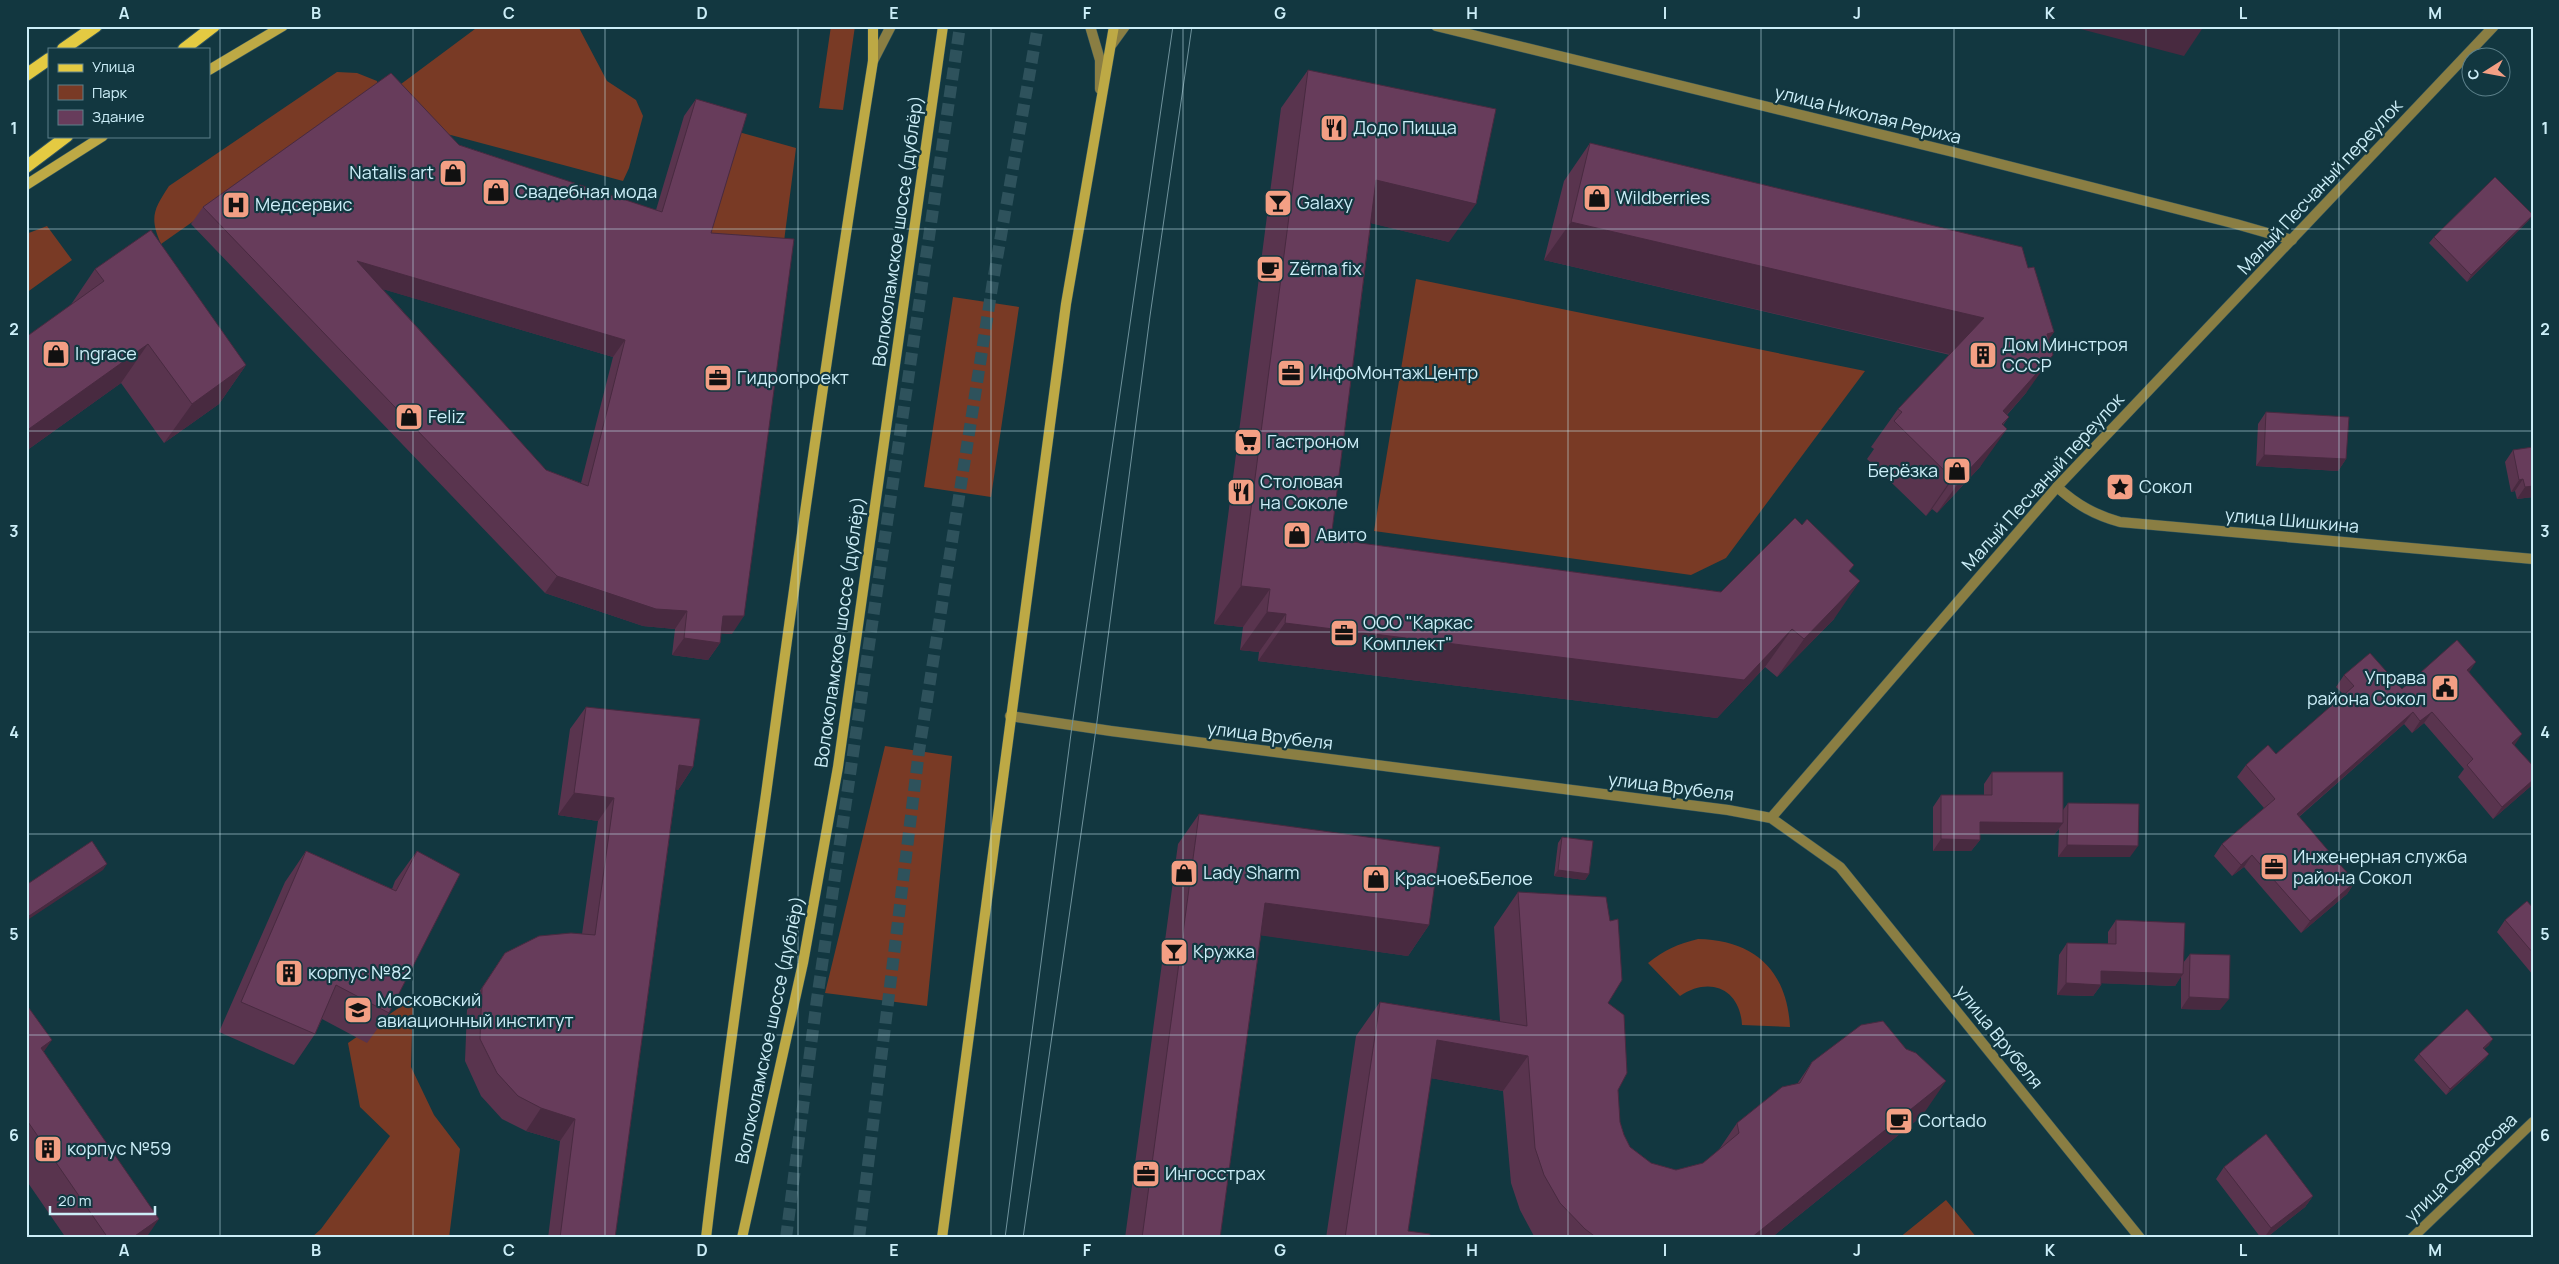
<svg xmlns="http://www.w3.org/2000/svg" width="2559" height="1264" font-family="Manrope,sans-serif">
<style>
.green{fill:#793a25}
.lines{fill:none;stroke-linecap:round;stroke-linejoin:round}
.primary-tunnel{stroke:#2e525c;stroke-width:12;stroke-dasharray:12 6;stroke-linecap:butt}
.minor-casing{stroke:#30545d;stroke-width:11}
.tertiary-casing{stroke:#30545d;stroke-width:11}
.secondary-casing{stroke:#30545d;stroke-width:11}
.primary-casing{stroke:#30545d;stroke-width:14}
.minor{stroke:#8a7e43;stroke-width:10}
.tertiary{stroke:#8a7e43;stroke-width:10}
.secondary{stroke:#bda945;stroke-width:10}
.primary{stroke:#e4ca42;stroke-width:12}
.tram{stroke:#6f929c;stroke-width:1}
.wall{fill:#59344e;fill-rule:evenodd}
.shaded-wall{fill:#482a40}
.building{fill:#673c5b;stroke:#482a40;fill-rule:evenodd}
.grid{fill:none;stroke:#cceef8;stroke-width:1;stroke-opacity:0.55}
.labels{text-anchor:middle;stroke-width:4.5;stroke-linejoin:round;paint-order:stroke}
.street-label{font-size:18px;fill:#cceef8;stroke:#123740}
.poi-label{font-size:18px;fill:#cceef8;stroke:#123740;text-anchor:start}
.neatline{fill:none;stroke:#cceef8;stroke-width:2}
.grid-label{font-size:16px;text-anchor:middle;font-weight:bold;fill:#cceef8}
</style>
<rect width="100%" height="100%" fill="#123740"/>
<!-- green -->
<path class="green" d="M479,26H578L607,81L636,100L643,116L629,168L623,181L447,134L401,84Z
M831,26H855L843,110L819,108Z
M337,72L357,73L377,81L379,91L161,244C149,217 154,209 169,186Z
M735,131L796,148L782,257L700,245Z
M47,226L72,260L26,293V234Z
M1416,279L1865,371L1726,558L1691,575L1374,531Z
M953,297L1019,307L991,497L924,487Z
M885,746L952,756L927,1006L825,993Z
M1698,939C1754,940 1787,970 1790,1027L1742,1025C1740,988 1709,976 1680,996L1648,963C1664,950 1678,944 1698,939Z
M413,998L411,1067L434,1115L460,1149L449,1238H311L321,1229L390,1136L360,1107L348,1043Z
M1946,1200L1977,1238H1899Z"/>
<g class="lines">
<!-- primary-tunnel -->
<path class="primary-tunnel" d="M786,1238L817,999L960,26
M859,1238L919,751L993,281L1038,26"/>
<defs>
<path id="minor" d="M1436,26L1953,152L2236,224L2292,240
M1112,44L1125,26
M2057,487C2077,505 2095,515 2120,522L2533,559
M2412,1238L2533,1122"/>
<path id="tertiary" d="M1090,26L1100,60V89
M873,61L891,26
M1010,716L1111,731L1728,810L1771,818L1840,867L2140,1238
M1771,818L2057,487L2494,26"/>
<path id="secondary" d="M209,70L283,26
M26,185L103,136
M706,1238C723,1089 745,942 766,794C799,549 834,304 873,61V26
M742,1238L803,963L838,767L943,26
M942,1238L1066,304L1114,26"/>
<path id="primary" d="M63,49L96,26
M184,49L214,26
M26,75L49,59
M26,167L67,136"/>
</defs>
<!-- minor casing -->
<use href="#minor" class="minor-casing"/>
<!-- tertiary casing -->
<use href="#tertiary" class="tertiary-casing"/>
<!-- secondary casing -->
<use href="#secondary" class="secondary-casing"/>
<!-- primary casing -->
<use href="#primary" class="primary-casing"/>
<!-- minor -->
<use href="#minor" class="minor"/>
<!-- tertiary -->
<use href="#tertiary" class="tertiary"/>
<!-- secondary -->
<use href="#secondary" class="secondary"/>
<!-- primary -->
<use href="#primary" class="primary"/>
<!-- tram -->
<path class="tram" d="M1005,1238L1072,726L1173,26
M1023,1238L1096,729L1150,316L1192,26"/>
</g>
<!-- wall -->
<path class="wall" d="M1308,70L1449,242L1371,223L1331,539L1721,592L1850,571L1834,619L1777,677L1765,667L1717,718L1258,661L1259,652L1240,650L1243,627L1214,624L1281,108Z
M696,99L711,233L732,634L721,633L720,643L708,660L672,655L675,629L643,626L545,593L191,224L203,207L459,145L656,210L684,116ZM383,289L613,357L581,483L546,470Z
M1590,143L2028,268L2054,332L2048,340L2026,393L2007,415L2009,417L2003,425L1980,467L1937,513L1932,509L1926,516L1867,459L1874,449L1871,447L1898,409L1950,355L1544,260L1564,181Z
M2533,215L2528,221L2467,282L2429,243L2434,237Z
M95,269L246,365L219,404L164,443L121,383L26,451V337L70,306Z
M2266,412L2346,459L2338,471L2256,466L2258,424Z
M2513,450L2533,497L2517,499L2515,491L2511,492L2505,462Z
M2469,673L2514,745L2533,766V784L2531,786L2493,819L2458,777L2464,769L2424,723L2412,733L2404,724L2299,817L2355,882L2347,894L2301,933L2244,867L2232,876L2214,856L2222,844L2264,808L2237,777L2246,765L2276,754L2344,695L2336,687L2344,675L2402,689Z
M586,707L693,767L678,790L676,789L615,1238H548L560,1141L526,1131L502,1119L481,1096L465,1061L467,1010L505,953L582,934L598,821L558,815L570,729Z
M1992,772L2063,810L2068,803L2130,857H2058L2059,829L2054,835L1980,834V840L1971,851H1933V807L1941,795H1984V784Z
M1199,814L1429,925L1408,956L1261,935L1220,1238H1125L1178,844Z
M1562,837L1589,874L1585,880L1554,876L1558,843Z
M306,851L392,889L395,881L417,851L389,1013L367,1043L322,1019L315,1034L294,1065L219,1032L285,882Z
M1518,892L1608,1003L1618,1090L1620,1122L1624,1135L1630,1147L1651,1163L1676,1170L1703,1163L1718,1151L1737,1123L1797,1084L1812,1062L1922,1116L1771,1238H1535L1520,1210L1511,1183L1503,1091L1431,1078L1408,1231L1430,1238H1326L1356,1036L1380,1002L1500,1021L1494,927Z
M2533,908V975L2497,932L2505,920Z
M2116,920L2183,963L2190,954L2220,1010L2181,1009V976L2175,986L2101,983V985L2093,996L2057,995L2059,955L2067,943L2108,944V932Z
M26,1004L44,1052L146,1238H66L26,1180Z
M2489,1045L2484,1049L2489,1054L2484,1060L2446,1095L2414,1060L2419,1054Z
M2224,1167L2313,1196L2305,1207L2266,1238H2261L2216,1179Z"/>
<!-- shaded-wall -->
<path class="shaded-wall" d="M2069,26H2204L2184,56Z
M1376,180L1476,204L1449,242L1349,218Z
M2533,215L2528,221L2467,282L2471,275Z
M1571,222L1984,318L1958,356L1544,260Z
M357,261L625,340L613,357L345,278Z
M2054,332L2027,370L2047,334Z
M148,344L121,383L26,451V431Z
M2053,355L2026,393L1976,449L2003,411Z
M246,365L219,404L164,443L192,404Z
M2009,417L1983,454L2007,429L1980,467L1937,513L1964,475Z
M2264,455L2346,459L2338,471L2256,466Z
M1959,470L1932,509L1926,516L1952,478Z
M2523,479L2515,491L2511,492L2519,480Z
M2533,486V497L2517,499L2525,487Z
M557,576L687,611L675,629L643,626L545,593Z
M1860,581L1834,619L1777,677L1804,639Z
M1241,586L1270,589L1243,627L1214,624Z
M1267,612L1286,614L1259,652L1240,650Z
M723,616H744L732,634L711,633Z
M1285,623L1792,629L1765,667L1717,718L1258,661Z
M684,638L720,643L708,660L672,655Z
M2476,662L2468,674L2467,670Z
M2413,712L2404,724L2288,826L2297,814Z
M2432,712L2424,723L2412,733L2420,721Z
M2522,734L2514,746L2512,743Z
M679,765L693,767L678,790L664,788Z
M2533,780V784L2531,786L2493,819L2502,807Z
M574,793L614,798L598,821L558,815Z
M1980,822L2063,823L2054,835L1971,834Z
M1941,839L1980,840L1971,851H1933Z
M2067,845L2138,846L2130,857H2058Z
M2252,855L2244,867L2232,876L2241,865Z
M107,864L103,870L26,921V918Z
M1558,870L1589,874L1585,880L1554,876Z
M2355,882L2347,894L2301,933L2310,921Z
M1265,903L1429,925L1408,956L1244,933Z
M2101,971L2183,974L2175,986L2093,983Z
M2066,983L2101,985L2093,996L2057,995Z
M2189,997L2229,999L2220,1010L2181,1009Z
M2493,1039L2489,1045L2479,1054L2483,1048Z
M52,1040L31,1070L41,1048Z
M1437,1040L1528,1056L1503,1091L1413,1075Z
M2489,1054L2484,1060L2446,1095L2450,1089Z
M1946,1081L1922,1116L1771,1238H1751Z
M541,1108L575,1119L560,1141L526,1131Z
M2313,1196L2305,1207L2266,1238H2264L2271,1228Z
M159,1219L146,1238H132Z"/>
<!-- building -->
<path class="building" d="M1308,70L1496,109L1476,204L1376,180L1331,539L1721,592L1795,518L1802,525L1807,519L1854,565L1849,571L1860,581L1804,639L1792,629L1744,680L1285,623L1286,614L1267,612L1270,589L1241,586Z
M391,73L459,145L662,212L696,99L747,114L711,233L794,239L744,616H723L720,643L684,638L687,611L656,609L557,576L203,207ZM357,261L625,340L588,486L546,470Z
M1590,143L2022,247L2028,268L2034,267L2054,332L2047,334L2053,355L2003,411L2009,417L2002,424L2007,429L1964,475L1959,470L1952,478L1894,421L1902,412L1898,409L1984,318L1571,222Z
M2495,177L2533,215L2471,275L2434,237Z
M151,230L246,365L192,404L148,344L26,431V337L104,281L95,269Z
M2266,412L2349,417L2346,459L2264,455Z
M2533,447V486L2525,487L2523,479L2519,480L2513,450Z
M2457,640L2476,662L2467,670L2522,734L2512,743L2533,766V780L2502,807L2467,765L2473,759L2432,712L2420,721L2413,712L2297,814L2355,882L2310,921L2252,855L2241,865L2222,844L2275,799L2246,765L2268,745L2276,754L2354,686L2344,675L2370,653L2402,689Z
M586,707L700,719L693,767L679,765L615,1238H560L575,1119L541,1108L518,1096L497,1073L480,1039L482,988L505,953L539,936L571,933L595,935L614,798L574,793Z
M1992,772H2063V823L1980,822V840L1941,839V795H1992Z
M2068,803L2139,804L2138,846L2067,845Z
M1199,814L1440,847L1429,925L1265,903L1220,1238H1142Z
M1562,837L1593,841L1589,874L1558,870Z
M92,841L107,864L26,918V885Z
M306,851L396,891L417,851L460,874L389,1013L336,985L315,1034L241,1002Z
M1518,892L1606,897L1610,921L1618,919L1622,980L1608,1003L1624,1015L1627,1073L1618,1090L1620,1122L1624,1135L1630,1147L1651,1163L1676,1170L1703,1163L1739,1133L1737,1123L1782,1087L1800,1083L1812,1062L1861,1025L1883,1021L1906,1049L1916,1053L1946,1081L1751,1238H1597L1585,1229L1560,1203L1544,1175L1535,1148L1528,1056L1437,1040L1408,1231L1430,1234V1238H1345L1380,1002L1527,1026Z
M2527,901L2533,908V953L2505,920Z
M2116,920L2185,923L2183,974L2101,971V985L2066,983L2067,943L2116,944Z
M2190,954L2230,955L2229,999L2189,997Z
M26,1004L52,1040L41,1048L159,1219L132,1238H108L26,1119Z
M2467,1009L2493,1039L2483,1048L2489,1054L2450,1089L2419,1054Z
M2266,1134L2313,1196L2271,1228L2224,1167Z"/>
<!-- grid -->
<path class="grid" d="M220,26V1238M413,26V1238M605,26V1238M798,26V1238M991,26V1238M1183,26V1238M1376,26V1238M1568,26V1238M1761,26V1238M1954,26V1238M2146,26V1238M2339,26V1238M26,229H2533M26,431H2533M26,632H2533M26,834H2533M26,1035H2533"/>
<!-- icons -->
<defs>
<symbol id="restaurant-square" viewBox="-11 -11 22 22"><rect x="-9" y="-9" width="18" height="18" rx="4" fill="#f39f84" stroke="#123740"/><path d="M-5-6h1v4h1v-4h1v4h1v-4h1v5L-1.5 .5V6h-2V.5L-5-1ZM5-6V6H3V1.5H1.5Q1.5-4 5-6Z" fill="#111"/></symbol>
<symbol id="shop-square" viewBox="-11 -11 22 22"><rect x="-9" y="-9" width="18" height="18" rx="4" fill="#f39f84" stroke="#123740"/><path d="M-5-2.5h2.3a2.7 3.5 0 0 1 5.4 0H5L5.5 6h-11ZM-1.5-2.5h3a1.5 2.3 0 0 0-3 0Z" fill="#111"/></symbol>
<symbol id="bar-square" viewBox="-11 -11 22 22"><rect x="-9" y="-9" width="18" height="18" rx="4" fill="#f39f84" stroke="#123740"/><path d="M-6-5H6L.8 .8V4.5H3.5V6h-7V4.5H-.8V.8Z" fill="#111"/></symbol>
<symbol id="hospital-square" viewBox="-11 -11 22 22"><rect x="-9" y="-9" width="18" height="18" rx="4" fill="#f39f84" stroke="#123740"/><path d="M-5-5h3v3.5h4V-5h3V5h-3V1.5h-4V5h-3Z" fill="#111"/></symbol>
<symbol id="cafe-square" viewBox="-11 -11 22 22"><rect x="-9" y="-9" width="18" height="18" rx="4" fill="#f39f84" stroke="#123740"/><path d="M-5.5-4.5H6V0H3Q3 3.5 0 3.5H-2.5Q-5.5 3.5-5.5 0ZM3-3.2v2h1.7v-2ZM-6 4.5H4V6H-6Z" fill="#111"/></symbol>
<symbol id="building-square" viewBox="-11 -11 22 22"><rect x="-9" y="-9" width="18" height="18" rx="4" fill="#f39f84" stroke="#123740"/><path d="M-4-6H4V6H1V3H-1V6H-4ZM-2.5-4.3h1.7v1.8h-1.7ZM.8-4.3h1.7v1.8H.8ZM-2.5-1h1.7V.8h-1.7ZM.8-1h1.7V.8H.8Z" fill="#111"/></symbol>
<symbol id="office-square" viewBox="-11 -11 22 22"><rect x="-9" y="-9" width="18" height="18" rx="4" fill="#f39f84" stroke="#123740"/><path d="M-6-3h4V-5.5h4V-3h4V5H-6ZM-1-4.5V-3h2v-1.5ZM-6 0V1H6V0Z" fill="#111"/></symbol>
<symbol id="supermarket-square" viewBox="-11 -11 22 22"><rect x="-9" y="-9" width="18" height="18" rx="4" fill="#f39f84" stroke="#123740"/><path d="M-6-5.5h2.5l.6 2H6L4.5 2H-2.5L-4.4-4H-6ZM-1.5 3.2a1.3 1.3 0 1 0 .1 0ZM3 3.2a1.3 1.3 0 1 0 .1 0Z" fill="#111"/></symbol>
<symbol id="sight-square" viewBox="-11 -11 22 22"><rect x="-9" y="-9" width="18" height="18" rx="4" fill="#f39f84" stroke="#123740"/><path d="M0-6L1.8-2.2L6-1.7L2.9 1.2L3.7 5.4L0 3.3L-3.7 5.4L-2.9 1.2L-6-1.7L-1.8-2.2Z" fill="#111"/></symbol>
<symbol id="civic-square" viewBox="-11 -11 22 22"><rect x="-9" y="-9" width="18" height="18" rx="4" fill="#f39f84" stroke="#123740"/><path d="M-.6-6.5H3V-4.5H.6V-3L4-1V1h2V6H-6V1h2V-1L-.6-3ZM-1.2 2.5V6h2.4V2.5Z" fill="#111"/></symbol>
<symbol id="university-square" viewBox="-11 -11 22 22"><rect x="-9" y="-9" width="18" height="18" rx="4" fill="#f39f84" stroke="#123740"/><path d="M0-5L7-2L0 1L-7-2ZM-4 1L0 2.5L4 1V4Q0 6-4 4Z" fill="#111"/></symbol>
</defs>
<g fill-rule="evenodd">
<use href="#restaurant-square" x="1318" y="112" width="32" height="32"/>
<use href="#shop-square" x="437" y="157" width="32" height="32"/>
<use href="#shop-square" x="480" y="176" width="32" height="32"/>
<use href="#shop-square" x="1581" y="182" width="32" height="32"/>
<use href="#bar-square" x="1262" y="187" width="32" height="32"/>
<use href="#hospital-square" x="220" y="189" width="32" height="32"/>
<use href="#cafe-square" x="1254" y="253" width="32" height="32"/>
<use href="#shop-square" x="40" y="338" width="32" height="32"/>
<use href="#building-square" x="1967" y="339" width="32" height="32"/>
<use href="#office-square" x="1275" y="357" width="32" height="32"/>
<use href="#office-square" x="702" y="362" width="32" height="32"/>
<use href="#shop-square" x="393" y="401" width="32" height="32"/>
<use href="#supermarket-square" x="1232" y="426" width="32" height="32"/>
<use href="#shop-square" x="1941" y="455" width="32" height="32"/>
<use href="#sight-square" x="2104" y="471" width="32" height="32"/>
<use href="#restaurant-square" x="1225" y="476" width="32" height="32"/>
<use href="#shop-square" x="1281" y="519" width="32" height="32"/>
<use href="#office-square" x="1328" y="617" width="32" height="32"/>
<use href="#civic-square" x="2429" y="672" width="32" height="32"/>
<use href="#office-square" x="2258" y="851" width="32" height="32"/>
<use href="#shop-square" x="1168" y="857" width="32" height="32"/>
<use href="#shop-square" x="1360" y="863" width="32" height="32"/>
<use href="#bar-square" x="1158" y="936" width="32" height="32"/>
<use href="#building-square" x="273" y="957" width="32" height="32"/>
<use href="#university-square" x="342" y="994" width="32" height="32"/>
<use href="#cafe-square" x="1883" y="1105" width="32" height="32"/>
<use href="#building-square" x="32" y="1133" width="32" height="32"/>
<use href="#office-square" x="1130" y="1158" width="32" height="32"/>
</g>
<g class="labels">
<!-- street labels -->
<g class="street-label">
<text transform="translate(1868 115) rotate(14)" y="6">улица Николая Рериха</text>
<text transform="translate(2320 187) rotate(-47)" y="6">Малый Песчаный переулок</text>
<text transform="translate(898 231) rotate(-82)" y="6">Волоколамское шоссе (дублёр)</text>
<text transform="translate(2043 482) rotate(-48)" y="6">Малый Песчаный переулок</text>
<text transform="translate(2292 521) rotate(5)" y="6">улица Шишкина</text>
<text transform="translate(840 632) rotate(-82)" y="6">Волоколамское шоссе (дублёр)</text>
<text transform="translate(1270 736) rotate(7)" y="6">улица Врубеля</text>
<text transform="translate(1671 787) rotate(7)" y="6">улица Врубеля</text>
<text transform="translate(770 1030) rotate(-78)" y="6">Волоколамское шоссе (дублёр)</text>
<text transform="translate(1999 1037) rotate(51)" y="6">улица Врубеля</text>
<text transform="translate(2461 1168) rotate(-44)" y="6">улица Саврасова</text>
</g>
<!-- poi labels -->
<g class="poi-label">
<text x="1353" y="134">Додо Пицца</text>
<text x="434" y="179" text-anchor="end">Natalis art</text>
<text x="515" y="198">Свадебная мода</text>
<text x="1616" y="204">Wildberries</text>
<text x="1297" y="209">Galaxy</text>
<text x="255" y="211">Медсервис</text>
<text x="1289" y="275">Zёrna fix</text>
<text x="2002" y="351">Дом Минстроя<tspan x="2002" dy="21">СССР</tspan></text>
<text x="75" y="360">Ingrace</text>
<text x="1310" y="379">ИнфоМонтажЦентр</text>
<text x="737" y="384">Гидропроект</text>
<text x="428" y="423">Feliz</text>
<text x="1267" y="448">Гастроном</text>
<text x="1938" y="477" text-anchor="end">Берёзка</text>
<text x="1260" y="488">Столовая<tspan x="1260" dy="21">на Соколе</tspan></text>
<text x="2139" y="493">Сокол</text>
<text x="1316" y="541">Авито</text>
<text x="1363" y="629">ООО "Каркас<tspan x="1363" dy="21">Комплект"</tspan></text>
<text x="2426" y="684" text-anchor="end">Управа<tspan x="2426" dy="21">района Сокол</tspan></text>
<text x="2293" y="863">Инженерная служба<tspan x="2293" dy="21">района Сокол</tspan></text>
<text x="1203" y="879">Lady Sharm</text>
<text x="1395" y="885">Красное&amp;Белое</text>
<text x="1193" y="958">Кружка</text>
<text x="308" y="979">корпус №82</text>
<text x="377" y="1006">Московский<tspan x="377" dy="21">авиационный институт</tspan></text>
<text x="1918" y="1127">Cortado</text>
<text x="67" y="1155">корпус №59</text>
<text x="1165" y="1180">Ингосстрах</text>
</g>
</g>
<!-- border -->
<rect width="2559" height="1264" fill="none" stroke="#123740" stroke-width="55"/>
<!-- legend -->
<rect x="48" y="48" width="162" height="90" fill="#123740" stroke="#5c808a"/>
<rect x="58" y="64" width="25" height="8" fill="#e4ca42" stroke="#5c808a"/>
<text x="92" y="72" font-size="15" fill="#cceef8">Улица</text>
<rect x="58" y="85" width="25" height="15" fill="#793a25" stroke="#5c808a"/>
<text x="92" y="98" font-size="15" fill="#cceef8">Парк</text>
<rect x="58" y="110" width="25" height="15" fill="#673c5b" stroke="#5c808a"/>
<text x="92" y="122" font-size="15" fill="#cceef8">Здание</text>
<!-- north arrow -->
<g transform="translate(2486 72) rotate(259)"><circle r="24" fill="#123740" stroke="#5c808a"/>
<path d="M0-4L9 19L0 12L-9 19Z" fill="#f39f84"/>
<text y="-8" font-size="14" font-weight="bold" text-anchor="middle" fill="#cceef8">С</text>
</g>
<!-- scale -->
<path d="M50 1206v8h105v-8" fill="none" stroke="#cceef8" stroke-width="2.5"/>
<text x="58" y="1206" font-size="15" fill="#cceef8" stroke="#123740" stroke-width="4" paint-order="stroke">20 m</text>
<rect x="28" y="28" width="2504" height="1208" class="neatline"/>
<g class="grid-label">
<text x="124" y="19">A</text>
<text x="316" y="19">B</text>
<text x="509" y="19">C</text>
<text x="702" y="19">D</text>
<text x="894" y="19">E</text>
<text x="1087" y="19">F</text>
<text x="1280" y="19">G</text>
<text x="1472" y="19">H</text>
<text x="1665" y="19">I</text>
<text x="1857" y="19">J</text>
<text x="2050" y="19">K</text>
<text x="2243" y="19">L</text>
<text x="2435" y="19">M</text>
<text x="14" y="134">1</text>
<text x="2545" y="134">1</text>
<text x="14" y="335">2</text>
<text x="2545" y="335">2</text>
<text x="14" y="537">3</text>
<text x="2545" y="537">3</text>
<text x="14" y="738">4</text>
<text x="2545" y="738">4</text>
<text x="14" y="940">5</text>
<text x="2545" y="940">5</text>
<text x="14" y="1141">6</text>
<text x="2545" y="1141">6</text>
<text x="124" y="1256">A</text>
<text x="316" y="1256">B</text>
<text x="509" y="1256">C</text>
<text x="702" y="1256">D</text>
<text x="894" y="1256">E</text>
<text x="1087" y="1256">F</text>
<text x="1280" y="1256">G</text>
<text x="1472" y="1256">H</text>
<text x="1665" y="1256">I</text>
<text x="1857" y="1256">J</text>
<text x="2050" y="1256">K</text>
<text x="2243" y="1256">L</text>
<text x="2435" y="1256">M</text>
</g>
</svg>
